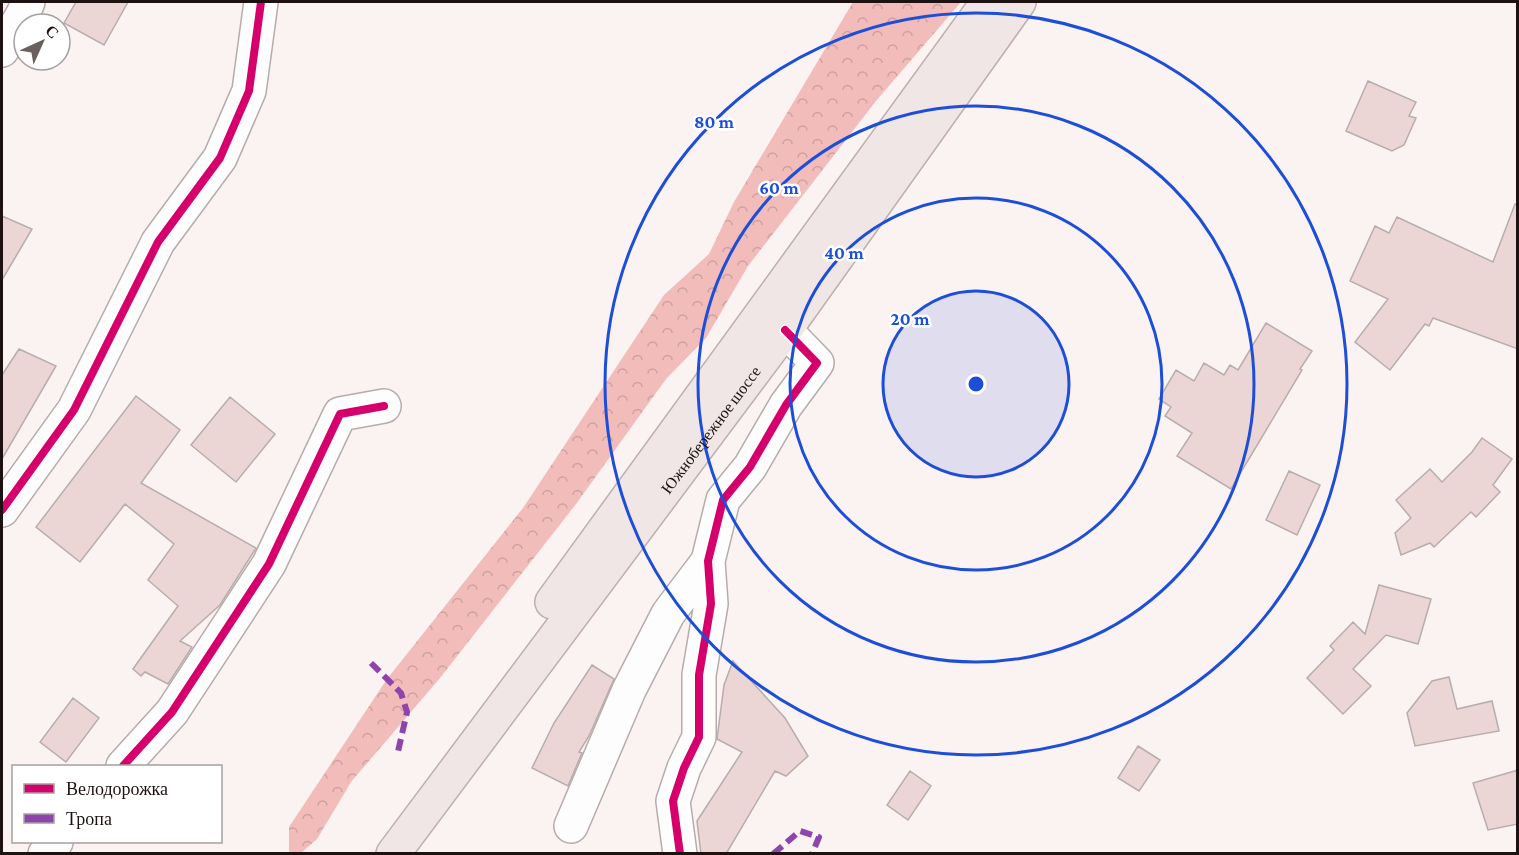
<svg xmlns="http://www.w3.org/2000/svg" width="1519" height="855" font-family="'Crimson Pro',serif">
<style>
.forest{fill:url(#forest-crowns)}
.building{fill:#ecd6d5;stroke:#b7adad;stroke-width:1.5}
.lines{fill:none;stroke-linecap:round;stroke-linejoin:round}
.minor-casing{stroke:#b6acab;stroke-width:36}
.trunk-casing{stroke:#beafae;stroke-width:36}
.minor{stroke:#fefdfd;stroke-width:33}
.trunk{stroke:#f0e6e6;stroke-width:33}
.quiet{stroke:#8e44ad;stroke-width:6;stroke-dasharray:12 6;stroke-linecap:butt}
.cycleway-casing{stroke:#fff;stroke-width:11}
.cycleway{stroke:#d6006c;stroke-width:8}
.ring{fill:none;stroke:#1d4ed8;stroke-width:3}
.labels{text-anchor:middle;stroke-width:5;stroke-linejoin:round;paint-order:stroke}
.street-label{font-size:16px;fill:#1e1111;stroke:#fff}
.centre{fill:#1d4ed8;stroke:#fff;stroke-width:3}
.ring-label{font-size:18px;text-anchor:middle;font-weight:bold;fill:#1d4ed8;stroke:#fff;stroke-width:5;stroke-linejoin:round;paint-order:stroke}
</style>
<defs>
<pattern id="forest-crowns" width="20" height="18" patternUnits="userSpaceOnUse" patternTransform="scale(1.5)"><rect width="20" height="18" fill="#f1bcba"/><path d="M2 6a3 3 0 1 1 6 0M12 15a3 3 0 1 1 6 0" fill="none" stroke="#cea19f"/></pattern>
</defs>
<rect width="100%" height="100%" fill="#fbf2f2"/>
<!-- forest -->
<path class="forest" d="M853,2H961L876,101L748,266L706,338L666,379L576,504L440,678L351,782L317,839L301,853H291L289,851V827L387,679L523,508L664,295L709,254L734,202Z"/>
<!-- building -->
<path class="building" d="M76,2H128L104,45L64,23Z
M1368,81L1416,102L1409,116L1416,118L1404,145L1392,151L1346,131Z
M1515,204H1518V349L1433,318L1429,326L1425,324L1390,370L1355,342L1388,299L1350,281L1375,226L1389,233L1397,217L1493,262Z
M2,216L32,229L2,280Z
M1266,323L1312,351L1300,369L1302,370L1231,489L1177,456L1192,433L1165,416L1171,407L1159,399L1176,370L1194,381L1204,363L1224,375L1230,365L1238,370Z
M19,349L56,366L2,459V375Z
M136,396L180,430L141,483L256,548L220,605L180,641L192,647L168,684L145,672L141,676L133,669L178,606L148,580L174,544L125,504L80,562L36,527Z
M230,397L275,434L236,482L191,445Z
M1482,438L1512,459L1493,485L1500,492L1476,517L1471,512L1434,547L1430,543L1401,555L1395,533L1411,518L1396,500L1430,469L1442,482L1472,452Z
M1289,471L1320,485L1297,535L1266,520Z
M1379,585L1431,599L1418,644L1386,635L1353,669L1371,686L1343,714L1307,678L1334,650L1330,646L1353,622L1365,634Z
M733,661L785,718L808,756L786,776L775,771L726,854H701L697,821L742,752L717,739L724,685Z
M592,665L614,679L589,736L579,752L582,753L568,786L532,768L554,723Z
M1449,677L1457,709L1492,701L1499,731L1415,746L1407,713L1432,681Z
M73,698L99,718L66,762L40,742Z
M1138,746L1160,760L1139,791L1118,778Z
M1518,770V824L1488,830L1473,783Z
M910,771L931,786L908,820L887,805Z"/>
<g class="lines">
<defs>
<path id="minor" d="M2,50L23,14L28,2
M2,510L74,410L158,242L220,158L249,91L261,2
M123,766L172,712L269,564L340,414L384,406
M571,826L629,690L668,614L708,561
M45,854L56,842
M680,854L673,801L684,768L699,737V675L711,604L708,561L723,500L750,467L786,405L817,363L785,330"/>
<g id="trunk">
<path d="M552,602L988,2"/>
<path id="s1" d="M393,854L785,330L1019,2"/>
</g>
</defs>
<!-- minor casing -->
<use href="#minor" class="minor-casing"/>
<!-- trunk casing -->
<use href="#trunk" class="trunk-casing"/>
<!-- minor -->
<use href="#minor" class="minor"/>
<!-- trunk -->
<use href="#trunk" class="trunk"/>
<!-- quiet -->
<path class="quiet" d="M371,663L401,693L407,712L397,756
M773,854L800,831L819,837L812,854"/>
<defs>
<path id="cycleway" d="M2,510L74,410L158,242L220,158L249,91L261,2
M123,766L172,712L269,564L340,414L384,406
M680,854L673,801L684,768L699,737V675L711,604L708,561L723,500L750,467L786,405L817,363L785,330"/>
</defs>
<!-- cycleway casing -->
<use href="#cycleway" class="cycleway-casing"/>
<!-- cycleway -->
<use href="#cycleway" class="cycleway"/>
</g>
<!-- distance rings -->
<circle cx="976" cy="384" r="93" fill="#1d4ed8" fill-opacity=".12"/>
<g class="ring">
<circle cx="976" cy="384" r="93"/>
<circle cx="976" cy="384" r="186"/>
<circle cx="976" cy="384" r="278"/>
<circle cx="976" cy="384" r="371"/>
</g>
<g class="labels">
<!-- street labels -->
<g class="street-label">
<text dy="6" stroke="none"><textPath href="#s1" startOffset="530">Южнобережное шоссе</textPath></text>
</g>
</g>
<circle cx="976" cy="384" r="9" class="centre"/>
<g class="ring-label">
<text x="714" y="128">80 m</text>
<text x="779" y="194">60 m</text>
<text x="844" y="259">40 m</text>
<text x="910" y="325">20 m</text>
</g>
<!-- border -->
<rect width="1519" height="855" fill="none" stroke="#1e1111" stroke-width="6"/>
<!-- legend -->
<rect x="12" y="765" width="210" height="78" fill="#ffffff" stroke="#a5a0a0" stroke-width="1.5"/>
<rect x="24" y="784" width="30" height="9" fill="#d6006c" stroke="#a5a0a0" stroke-width="1.5"/>
<text x="66" y="795" font-size="18" fill="#1e1111">Велодорожка</text>
<rect x="24" y="814" width="30" height="9" fill="#8e44ad" stroke="#a5a0a0" stroke-width="1.5"/>
<text x="66" y="825" font-size="18" fill="#1e1111">Тропа</text>
<!-- north arrow -->
<g transform="translate(42 42) rotate(45)"><circle r="28" fill="#ffffff" stroke="#a5a0a0" stroke-width="1.5"/>
<path d="M0-4.5L10 22L0 15L-10 22Z" fill="#6b6060"/>
<text y="-9" font-size="16" font-weight="bold" text-anchor="middle" fill="#1e1111">С</text>
</g>
</svg>
